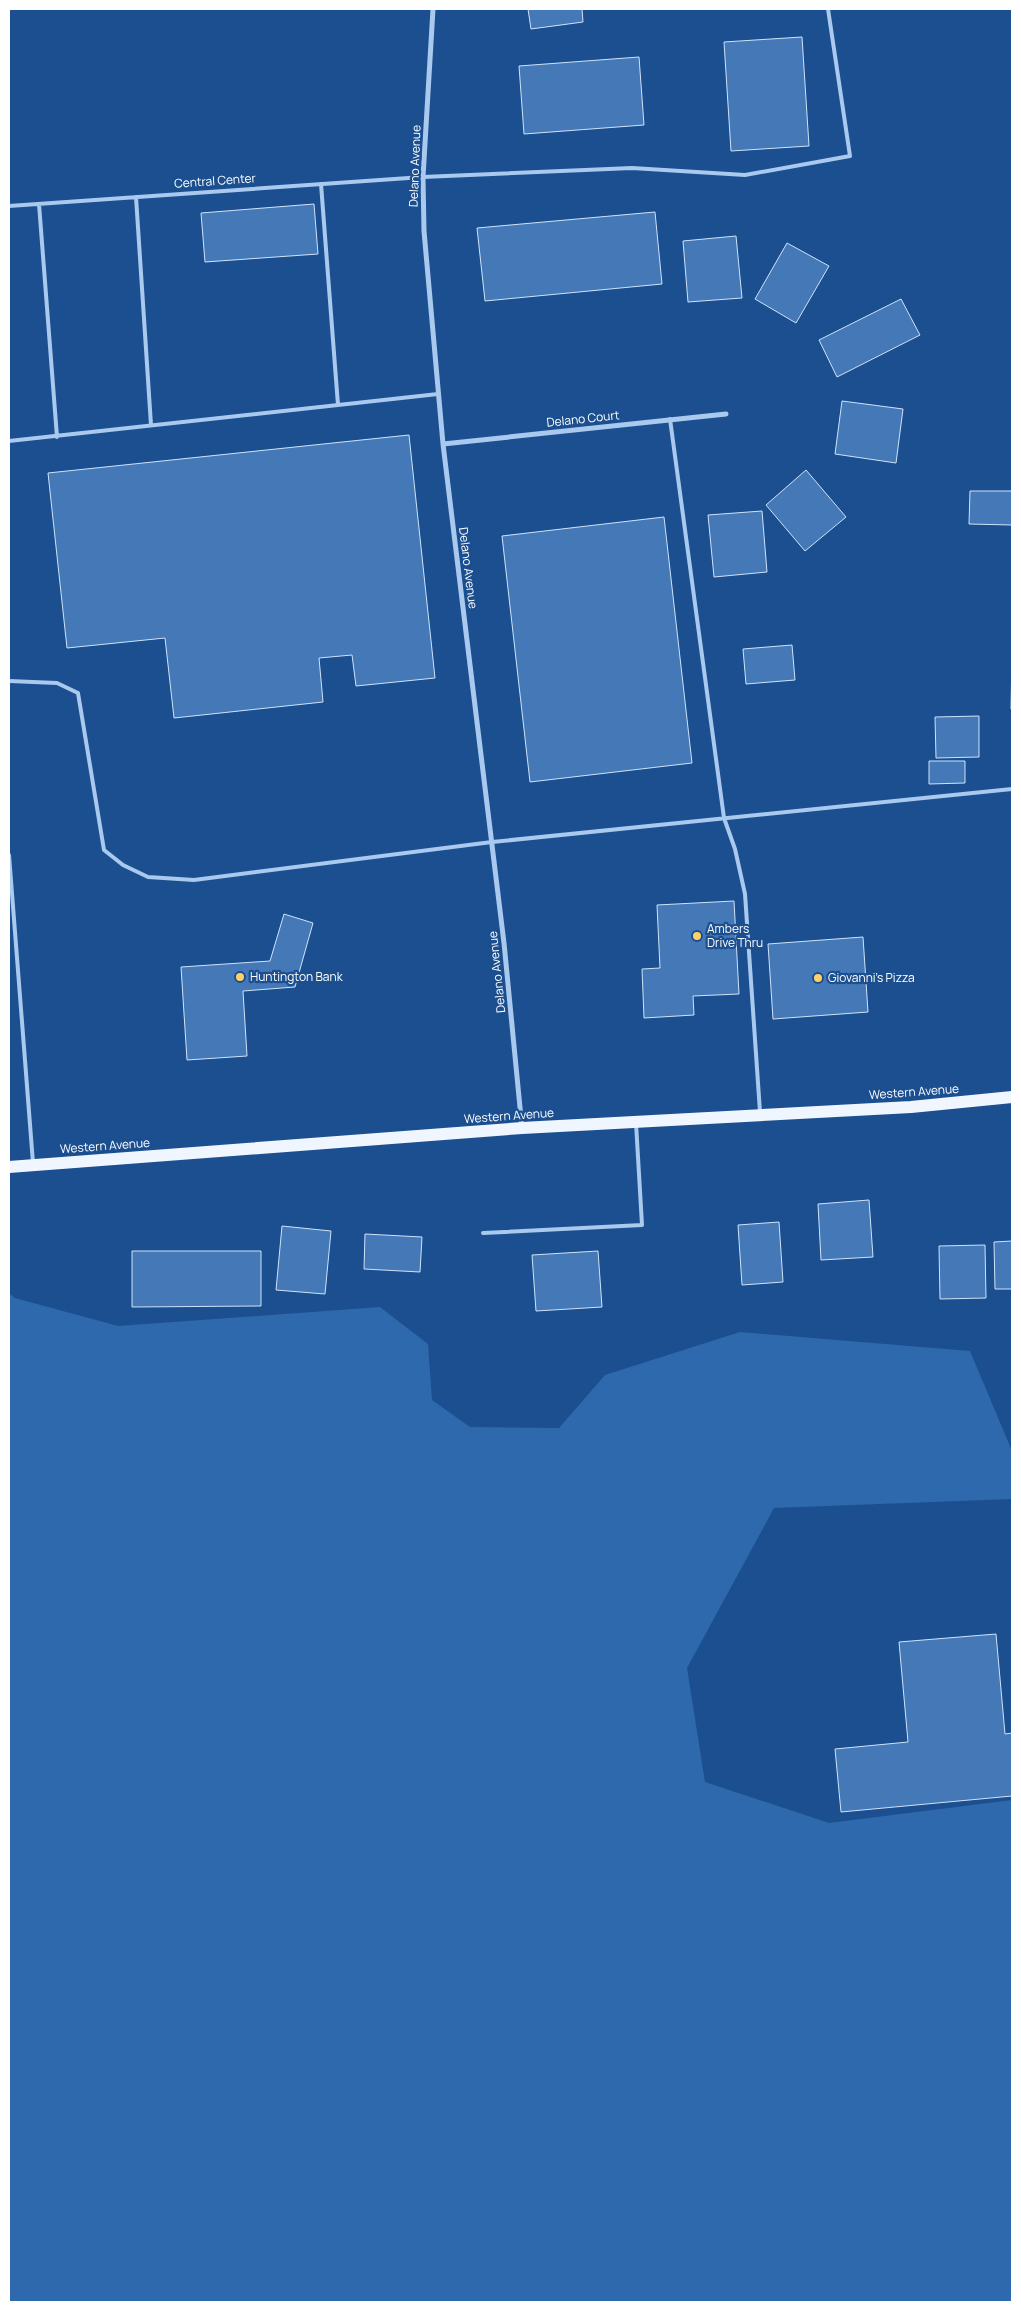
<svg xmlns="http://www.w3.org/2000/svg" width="1021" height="2311" font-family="Manrope,sans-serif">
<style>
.green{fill:#2e69ad}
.building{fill:#4478b7;stroke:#cfe3fa}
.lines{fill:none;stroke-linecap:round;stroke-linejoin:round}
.service{stroke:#a9c9ee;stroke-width:4}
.minor{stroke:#a9c9ee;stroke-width:5}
.primary{stroke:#f0f6ff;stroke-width:12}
.poi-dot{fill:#ffd166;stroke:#1b4f8f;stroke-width:2}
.labels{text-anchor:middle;stroke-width:4.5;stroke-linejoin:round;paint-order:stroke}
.street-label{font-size:12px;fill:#fff;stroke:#1b4f8f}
.poi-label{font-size:12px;fill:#fff;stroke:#1b4f8f;text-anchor:start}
</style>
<rect width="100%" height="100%" fill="#1b4f8f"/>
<!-- green -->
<path class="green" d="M9,1293L15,1298L118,1326L380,1307L428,1344L432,1400L470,1427L559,1428L605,1375L740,1332L970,1351L1012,1451V1499L774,1508L687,1668L705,1782L829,1823L1012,1800V2302H9Z"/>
<!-- building -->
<path class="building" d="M528,9H582L583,22L531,29Z
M802,37L809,146L731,151L724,42Z
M639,57L644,125L524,134L519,66Z
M314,204L318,254L205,262L201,213Z
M655,212L662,284L485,301L477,228Z
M736,236L742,298L688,302L683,241Z
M787,243L829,266L796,323L755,299Z
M901,299L920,335L837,377L819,340Z
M842,401L903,409L896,463L835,454Z
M409,435L435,678L356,686L352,655L319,658L323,702L174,718L165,638L67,648L48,473Z
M806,470L846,517L805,551L766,505Z
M970,491H1012V525L969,524Z
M762,511L767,572L714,577L708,515Z
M664,517L692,763L530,782L502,536Z
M792,645L795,680L746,684L743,649Z
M1012,655V709H1011Z
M979,716V757L936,758L935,717Z
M929,761H965V783L929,784Z
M734,901L739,994L693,996L694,1015L644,1018L642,969L660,968L657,905Z
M284,914L313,923L295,987L243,991L247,1056L187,1060L181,967L270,961Z
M863,937L868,1012L773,1019L768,944Z
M869,1200L873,1257L821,1260L818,1204Z
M779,1222L783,1282L742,1285L738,1225Z
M282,1226L331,1231L325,1294L276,1290Z
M365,1234L422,1237L420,1272L364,1269Z
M1012,1241V1289H995L994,1242Z
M985,1245L986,1298L940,1299L939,1246Z
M132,1251H261V1306L132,1307Z
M598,1251L602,1307L536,1311L532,1255Z
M996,1634L1005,1734L1012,1733V1796L841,1812L835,1749L908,1742L899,1642Z"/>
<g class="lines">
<!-- service -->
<path class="service" d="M321,184L338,405
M136,197L151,425
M39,204L57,437
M9,206L423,177L632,168L745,175L850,156L828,9
M670,419L724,818L735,849L745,894L760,1112
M9,441L438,394
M9,681L57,683L78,693L104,850L123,865L148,877L194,880L492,842L1012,789
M9,855L33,1163
M483,1233L642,1225L636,1123"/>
<!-- minor -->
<path class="minor" d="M433,9L423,177L424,231L443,444L504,943L522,1128
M443,444L726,414"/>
<!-- primary -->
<path class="primary" d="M9,1167L522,1128L911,1107L1012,1097"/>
</g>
<!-- markers -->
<g class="poi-dot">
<circle cx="697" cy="936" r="5"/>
<circle cx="240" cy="977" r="5"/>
<circle cx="818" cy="978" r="5"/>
</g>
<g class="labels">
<!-- street labels -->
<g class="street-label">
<text transform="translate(415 166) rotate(-88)" y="4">Delano Avenue</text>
<text transform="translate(215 181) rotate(-4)" y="4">Central Center</text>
<text transform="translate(583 419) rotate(-6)" y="4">Delano Court</text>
<text transform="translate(468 568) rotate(83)" y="4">Delano Avenue</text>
<text transform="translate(497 972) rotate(-96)" y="4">Delano Avenue</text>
<text transform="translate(914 1092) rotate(-4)" y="4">Western Avenue</text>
<text transform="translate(509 1116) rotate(-4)" y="4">Western Avenue</text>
<text transform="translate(105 1146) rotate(-4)" y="4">Western Avenue</text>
</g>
<!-- poi labels -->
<g class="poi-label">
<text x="707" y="933">Ambers<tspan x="707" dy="14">Drive Thru</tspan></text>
<text x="250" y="981">Huntington Bank</text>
<text x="828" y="982">Giovanni's Pizza</text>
</g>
</g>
<!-- border -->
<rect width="1021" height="2311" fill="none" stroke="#ffffff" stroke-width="20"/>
</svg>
